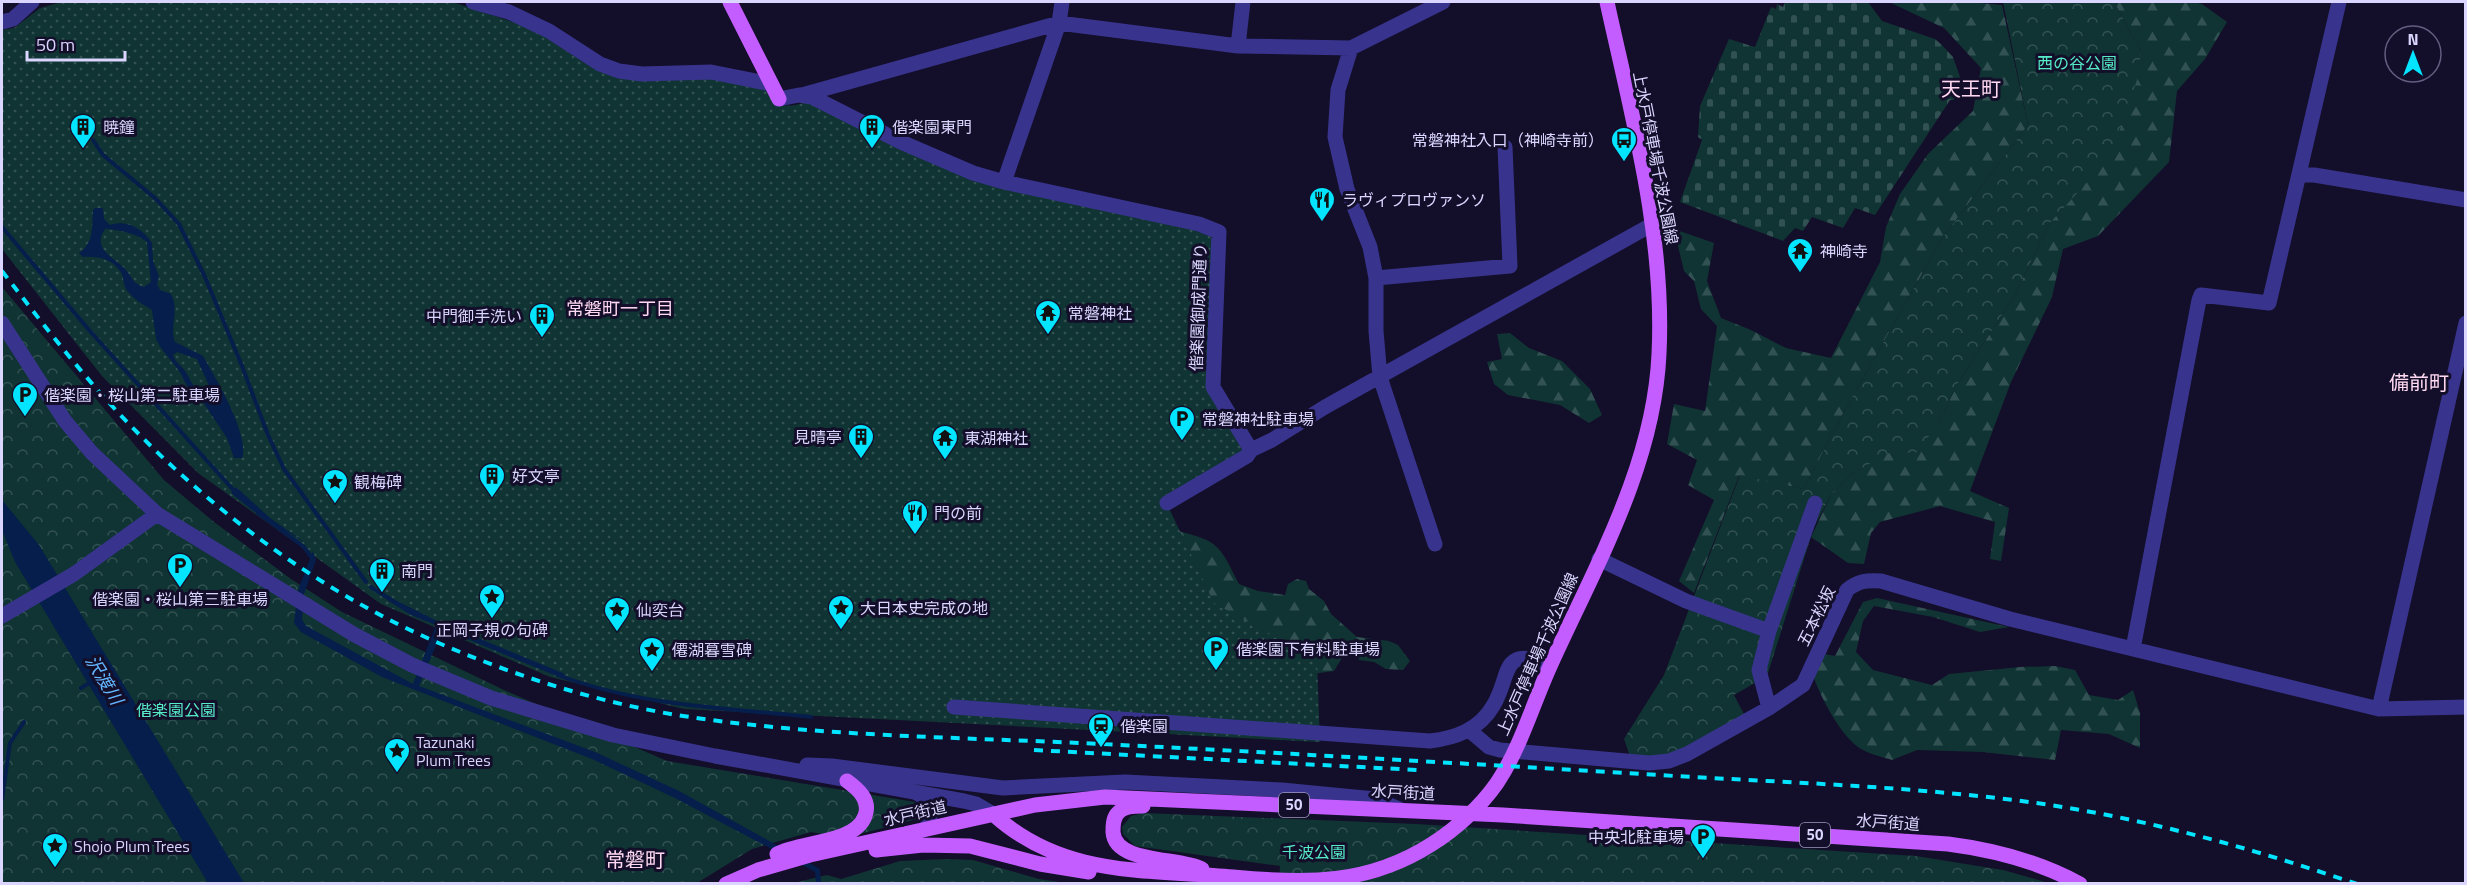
<svg xmlns="http://www.w3.org/2000/svg" width="2467" height="885" font-family="'Titillium Web','Noto Sans JP',sans-serif">
<style>
.forest{fill:url(#forest-firs)}
.cemetery{fill:url(#cemetery-stones)}
.park{fill:url(#park-crowns)}
.garden{fill:url(#garden-dots)}
.water{fill:#051e4b;fill-rule:evenodd}
.lines{fill:none;stroke-linecap:round;stroke-linejoin:round}
.stream{stroke:#051e4b;stroke-width:4}
.minor{stroke:#38348d;stroke-width:15}
.major{stroke:#c45dff;stroke-width:15}
.rail{stroke:#02e4ff;stroke-width:4;stroke-dasharray:9 8;stroke-linecap:butt}
.labels{text-anchor:middle;stroke-width:6;stroke-linejoin:round;paint-order:stroke}
.shield{fill:#130e29;stroke:#9f9abf;stroke-width:1.5}
.shield-label{font-size:15px;font-weight:bold;fill:#dbd6ff}
.park-label{font-size:16px;fill:#56ebc7;stroke:#130e29}
.poi-label{font-size:16px;fill:#dbd6ff;stroke:#130e29;text-anchor:start}
.street-label{font-size:16px;fill:#dbd6ff;stroke:#130e29}
.neighbourhood-label{font-size:18px;fill:#ffd8f1;stroke:#130e29}
.water-label{font-size:18px;font-style:italic;fill:#64b6ff;stroke:#130e29}
.quarter-label{font-size:20px;fill:#ffd8f1;stroke:#130e29}
</style>
<defs>
<pattern id="forest-firs" width="22" height="20" patternUnits="userSpaceOnUse" patternTransform="scale(1.5)"><rect width="22" height="20" fill="#103433"/><path d="M5 1l3.5 6h-7zM16 11l3.5 6h-7z" fill="#325152"/></pattern>
<pattern id="cemetery-stones" width="16" height="16" patternUnits="userSpaceOnUse" patternTransform="scale(1.5)"><rect width="16" height="16" fill="#103433"/><path d="M2 7V4a2 2 0 0 1 4 0v3zM10 15v-3a2 2 0 0 1 4 0v3z" fill="#325152"/></pattern>
<pattern id="park-crowns" width="20" height="18" patternUnits="userSpaceOnUse" patternTransform="scale(1.5)"><rect width="20" height="18" fill="#103433"/><path d="M2 6a3 3 0 1 1 6 0M12 15a3 3 0 1 1 6 0" fill="none" stroke="#325152"/></pattern>
<pattern id="garden-dots" width="8" height="8" patternUnits="userSpaceOnUse" patternTransform="scale(1.5)"><rect width="8" height="8" fill="#103433"/><path d="M2 2h.1M6 6h.1" fill="none" stroke="#325152" stroke-width="1.8" stroke-linecap="round"/></pattern>
</defs>
<rect width="100%" height="100%" fill="#130e29"/>
<!-- forest -->
<path class="forest" d="M1889,2H1970L2002,5L2028,125L1943,237L1840,419L1804,489L1739,476L1694,593L1679,581L1714,500L1688,485L1697,460L1667,444L1674,404L1705,411L1717,326L1701,309L1694,281L1684,271L1674,229L1714,243L1707,281L1721,318L1751,330L1786,348L1831,358L1880,262L1886,227L1900,194L1928,154L1973,111L1981,68L1944,28Z
M2114,2H2193L2202,4L2227,22L2205,59L2177,91L2169,162L2098,236L2063,249L2052,297L2011,382L1970,491L2009,508L2001,561L1990,559L1995,522L1940,506L1880,522L1871,533L1864,564L1848,563L1811,537L1831,495L1853,473L1939,423L1955,388L2016,293L2049,224L2141,51Z
M1510,333L1529,348L1562,361L1590,389L1602,415L1589,423L1560,405L1508,395L1494,384L1487,362L1502,359L1497,334Z
M1174,530C1219,541 1219,544 1239,584L1258,591L1285,595L1288,584L1297,579L1306,581L1309,589L1324,601L1331,614L1357,637L1389,641L1398,645L1410,661L1403,670L1386,669L1374,662L1359,660L1356,652L1345,653L1334,671L1312,674L1305,649L1298,653H993Z
M1877,598L2009,627L1980,632L1933,617L1874,606L1863,621L1856,652L1873,670L1932,685L1949,674L2020,667L2055,666L2075,670L2089,695L2118,700L2133,690L2140,713V748L2109,734L2061,730L2055,760L1983,752L1917,750L1892,760C1882,757 1870,754 1861,749C1842,738 1821,698 1814,678L1824,654L1835,656L1863,602Z"/>
<!-- cemetery -->
<path class="cemetery" d="M1785,2H1868L1882,21L1935,39L1942,45L1953,57L1960,77L1954,100H1950L1875,215L1855,208L1843,228L1812,217L1803,231L1795,228L1783,241L1680,202L1702,140L1698,137L1700,106L1729,39L1755,47L1771,7L1776,9L1777,4L1783,7Z"/>
<!-- park -->
<path class="park" d="M2003,2H2114L2141,51L2138,77L2111,156L2049,224L2016,293L1955,388L1939,423L1916,453L1891,452L1853,473L1831,495L1814,527L1767,676L1734,695L1747,720L1687,754L1632,762L1624,739L1664,675L1740,475L1804,489L1840,419L1943,237L2028,125Z
M2,287L164,480L214,522L291,579L342,612L506,691L667,761L921,803V818L845,838L811,832L752,849L697,883H2Z
M1143,813L1416,824L1916,856L2003,870L2049,883H1279L1280,866L1135,846L1123,834L1122,827L1131,816Z
M946,859L973,860L1039,879L1066,883L789,884L827,875L841,879L900,861Z"/>
<!-- garden -->
<path class="garden" d="M62,2H452L531,28L588,65L711,78L765,89C781,110 786,108 810,101L907,152L973,181L1189,228L1214,238L1211,387L1248,450L1166,502L1214,603L1317,660L1320,742L684,709L550,677L381,604L198,473L102,376L2,249V30L14,28L40,8Z"/>
<!-- water -->
<path class="water" d="M95,208H103L104,219L110,225C127,219 143,229 152,243L153,261L159,276L157,284L160,290L171,294C180,311 169,326 175,342L203,356C215,377 250,435 242,458H234L227,438L203,402L187,386L180,372L161,348L156,339L152,310C142,304 133,299 126,289C123,284 124,276 120,271C111,258 97,256 83,257L79,253C94,244 92,225 93,210ZM105,229C117,229 138,234 147,242L151,282L144,287C133,285 131,274 123,267C111,256 92,248 105,229ZM177,352L197,359L210,388V396C196,396 193,384 187,374C183,366 176,364 173,355Z
M236,487L270,518L307,544L252,510L231,493Z
M2,500L39,545L244,883H208L15,562L2,530Z
M313,551L316,560L304,594L302,620L306,626L413,684L436,625L411,615L387,600L389,597L439,622L565,674L559,677L443,629L419,686L595,752L679,791L820,869L821,883H816L815,872L675,798L592,759L382,677L301,632L294,623L298,590Z"/>
<g class="lines">
<!-- stream -->
<path class="stream" d="M93,140L103,155L156,199L179,224L205,277L242,366L268,435L284,469L366,582
M2,227L89,330L237,494
M258,513L304,547L312,558
M371,587L393,601
M558,675C639,706 726,708 811,717
M81,688L91,682
M2,799L10,743L24,722"/>
<!-- minor -->
<path class="minor" d="M473,2L509,12L549,31L600,64L619,71L642,74L711,72L771,84
M2,22L13,19L32,2
M1238,46L1243,2
M1351,48L1338,90L1335,137L1347,189L1370,247L1376,278V331L1380,377L1435,544
M802,95L1059,23L1238,46L1351,48L1443,2
M779,99L799,95L812,97L901,142L973,173L1004,182L1199,224L1219,232L1213,387L1251,450
M2300,175H2314L2466,200
M1004,182L1059,23L1062,2
M1376,278L1510,266L1505,147
M2,323L65,421L92,453L157,514L355,635L412,665L491,698L613,735L715,756L964,801L976,804L993,814
M1167,503L1247,456L1251,450L1272,440L1325,407L1653,224
M1599,559L1686,601L1769,631
M2,616L74,574L157,514
M2133,649L2199,300L2201,295L2269,303L2339,2
M954,707L1430,741C1455,738 1479,730 1493,706C1512,676 1498,645 1550,664
M1769,708L1759,670L1769,631L1815,503
M2379,709L2466,323
M1469,730L1489,747L1500,750L1649,763L1669,761L1687,754L1769,708L1803,685L1847,590C1858,581 1866,580 1881,581L2010,619L2379,709L2466,707
M807,765L832,766L1003,788L1125,782L1282,790L1375,799L1399,809
M914,792C931,798 934,816 925,829"/>
<!-- major -->
<path class="major" d="M730,2L779,99
M1143,806C1134,806 1123,806 1117,814C1113,819 1113,826 1113,832C1115,864 1180,857 1202,869
M993,814C1063,878 1146,869 1233,877C1306,884 1368,885 1432,844C1456,829 1481,806 1497,783C1521,747 1533,703 1551,664C1596,565 1654,465 1659,354C1665,235 1632,117 1607,2
M876,850L923,845L970,846L1040,864L1089,872
M777,854C800,841 855,844 865,816C871,800 858,789 847,781
M726,884L758,870L810,855L1035,805L1105,797L1503,815L1948,844C1995,850 2038,861 2080,884"/>
<!-- rail -->
<path class="rail" d="M2,271C43,324 84,378 131,426C218,516 326,595 441,644C518,677 600,703 683,716C821,737 962,737 1101,744C1287,753 1472,764 1658,775C1789,783 1920,786 2050,805C2155,821 2257,850 2357,884
M1034,750L1417,770"/>
</g>
<!-- icons -->
<defs>
<symbol id="building-pin" viewBox="-11 -11 22 30"><path d="M0 17L-7.5 6A9.5 9.5 0 1 1 7.5 6Z" fill="#02e4ff" stroke="#130e29"/><path d="M-4-6H4V6H1V3H-1V6H-4ZM-2.5-4.3h1.7v1.8h-1.7ZM.8-4.3h1.7v1.8H.8ZM-2.5-1h1.7V.8h-1.7ZM.8-1h1.7V.8H.8Z" fill="#111"/></symbol>
<symbol id="bus-pin" viewBox="-11 -11 22 30"><path d="M0 17L-7.5 6A9.5 9.5 0 1 1 7.5 6Z" fill="#02e4ff" stroke="#130e29"/><path d="M-5-6H5V4H4V6H2V4H-2V6H-4V4H-5ZM-3.5-4V0h7V-4ZM-3.5 1.2v1.5H-2V1.2ZM2 1.2v1.5H3.5V1.2Z" fill="#111"/></symbol>
<symbol id="restaurant-pin" viewBox="-11 -11 22 30"><path d="M0 17L-7.5 6A9.5 9.5 0 1 1 7.5 6Z" fill="#02e4ff" stroke="#130e29"/><path d="M-5-6h1v4h1v-4h1v4h1v-4h1v5L-1.5 .5V6h-2V.5L-5-1ZM5-6V6H3V1.5H1.5Q1.5-4 5-6Z" fill="#111"/></symbol>
<symbol id="temple-pin" viewBox="-11 -11 22 30"><path d="M0 17L-7.5 6A9.5 9.5 0 1 1 7.5 6Z" fill="#02e4ff" stroke="#130e29"/><path d="M0-6L5-2H3V0L6.5 2.5H4V6H1.5V3h-3V6H-4V2.5H-6.5L-3 0V-2H-5Z" fill="#111"/></symbol>
<symbol id="parking-pin" viewBox="-11 -11 22 30"><path d="M0 17L-7.5 6A9.5 9.5 0 1 1 7.5 6Z" fill="#02e4ff" stroke="#130e29"/><path d="M-3.5-5.5H1a3.5 3.5 0 0 1 0 7H-1V5.5H-3.5ZM-1-3.4V-.6H.8a1.4 1.4 0 0 0 0-2.8Z" fill="#111"/></symbol>
<symbol id="sight-pin" viewBox="-11 -11 22 30"><path d="M0 17L-7.5 6A9.5 9.5 0 1 1 7.5 6Z" fill="#02e4ff" stroke="#130e29"/><path d="M0-6L1.8-2.2L6-1.7L2.9 1.2L3.7 5.4L0 3.3L-3.7 5.4L-2.9 1.2L-6-1.7L-1.8-2.2Z" fill="#111"/></symbol>
<symbol id="station-pin" viewBox="-11 -11 22 30"><path d="M0 17L-7.5 6A9.5 9.5 0 1 1 7.5 6Z" fill="#02e4ff" stroke="#130e29"/><path d="M-3-6H3Q5-6 5-4V2Q5 4 3 4L4.5 6H3L1.5 4h-3L-3 6H-4.5L-3 4Q-5 4-5 2V-4Q-5-6-3-6ZM-3.5-4v3h7v-3ZM-3.5 1v1.5H-2V1ZM2 1v1.5H3.5V1Z" fill="#111"/></symbol>
</defs>
<g fill-rule="evenodd">
<use href="#building-pin" x="68" y="112" width="30" height="40"/>
<use href="#building-pin" x="857" y="112" width="30" height="40"/>
<use href="#bus-pin" x="1609" y="125" width="30" height="40"/>
<use href="#restaurant-pin" x="1307" y="185" width="30" height="40"/>
<use href="#temple-pin" x="1785" y="236" width="30" height="40"/>
<use href="#temple-pin" x="1033" y="298" width="30" height="40"/>
<use href="#building-pin" x="527" y="301" width="30" height="40"/>
<use href="#parking-pin" x="10" y="380" width="30" height="40"/>
<use href="#parking-pin" x="1167" y="404" width="30" height="40"/>
<use href="#building-pin" x="846" y="422" width="30" height="40"/>
<use href="#temple-pin" x="930" y="423" width="30" height="40"/>
<use href="#building-pin" x="477" y="461" width="30" height="40"/>
<use href="#sight-pin" x="320" y="467" width="30" height="40"/>
<use href="#restaurant-pin" x="900" y="498" width="30" height="40"/>
<use href="#parking-pin" x="165" y="551" width="30" height="40"/>
<use href="#building-pin" x="367" y="556" width="30" height="40"/>
<use href="#sight-pin" x="477" y="582" width="30" height="40"/>
<use href="#sight-pin" x="826" y="593" width="30" height="40"/>
<use href="#sight-pin" x="602" y="595" width="30" height="40"/>
<use href="#parking-pin" x="1201" y="634" width="30" height="40"/>
<use href="#sight-pin" x="637" y="635" width="30" height="40"/>
<use href="#station-pin" x="1086" y="711" width="30" height="40"/>
<use href="#sight-pin" x="382" y="736" width="30" height="40"/>
<use href="#parking-pin" x="1688" y="822" width="30" height="40"/>
<use href="#sight-pin" x="40" y="831" width="30" height="40"/>
</g>
<g class="labels">
<!-- shield labels -->
<g class="shield">
<rect x="1279" y="793" width="30" height="24" rx="4.5"/>
<rect x="1800" y="823" width="30" height="24" rx="4.5"/>
</g>
<g class="shield-label">
<text x="1294" y="810">50</text>
<text x="1815" y="840">50</text>
</g>
<!-- park labels -->
<g class="park-label">
<text x="2077" y="69">西の谷公園</text>
<text x="176" y="716">偕楽園公園</text>
<text x="1314" y="858">千波公園</text>
</g>
<!-- poi labels -->
<g class="poi-label">
<text x="103" y="133">暁鐘</text>
<text x="892" y="133">偕楽園東門</text>
<text x="1604" y="146" text-anchor="end">常磐神社入口（神崎寺前）</text>
<text x="1342" y="206">ラヴィプロヴァンソ</text>
<text x="1820" y="257">神崎寺</text>
<text x="1068" y="319">常磐神社</text>
<text x="522" y="322" text-anchor="end">中門御手洗い</text>
<text x="44" y="401">偕楽園・桜山第二駐車場</text>
<text x="1202" y="425">常磐神社駐車場</text>
<text x="842" y="443" text-anchor="end">見晴亭</text>
<text x="964" y="444">東湖神社</text>
<text x="512" y="482">好文亭</text>
<text x="354" y="488">観梅碑</text>
<text x="934" y="519">門の前</text>
<text x="401" y="577">南門</text>
<text x="180" y="605" text-anchor="middle">偕楽園・桜山第三駐車場</text>
<text x="860" y="614">大日本史完成の地</text>
<text x="636" y="616">仙奕台</text>
<text x="492" y="636" text-anchor="middle">正岡子規の句碑</text>
<text x="1236" y="655">偕楽園下有料駐車場</text>
<text x="672" y="656">僊湖暮雪碑</text>
<text x="1120" y="732">偕楽園</text>
<text x="416" y="748">Tazunaki<tspan x="416" dy="18">Plum Trees</tspan></text>
<text x="1684" y="843" text-anchor="end">中央北駐車場</text>
<text x="74" y="852">Shojo Plum Trees</text>
</g>
<!-- street labels -->
<g class="street-label">
<text transform="translate(1656 158) rotate(79)" y="6">上水戸停車場千波公園線</text>
<text transform="translate(1198 307) rotate(-88)" y="6">偕楽園御成門通り</text>
<text transform="translate(1816 616) rotate(-64)" y="6">五本松坂</text>
<text transform="translate(1537 654) rotate(-66)" y="6">上水戸停車場千波公園線</text>
<text transform="translate(1403 792) rotate(3)" y="6">水戸街道</text>
<text transform="translate(915 813) rotate(-13)" y="6">水戸街道</text>
<text transform="translate(1888 822) rotate(4)" y="6">水戸街道</text>
</g>
<!-- neighbourhood labels -->
<g class="neighbourhood-label">
<text x="620" y="315">常磐町一丁目</text>
</g>
<!-- water labels -->
<g class="water-label">
<text transform="translate(104 680) rotate(59)" y="6">沢渡川</text>
</g>
<!-- quarter labels -->
<g class="quarter-label">
<text x="1971" y="96">天王町</text>
<text x="2419" y="390">備前町</text>
<text x="635" y="867">常磐町</text>
</g>
</g>
<!-- border -->
<rect width="2467" height="885" fill="none" stroke="#dbd6ff" stroke-width="6"/>
<!-- north arrow -->
<g transform="translate(2413 54)"><circle r="28" fill="#130e29" stroke="#635e7f" stroke-width="1.5"/>
<path d="M0-4.5L10 22L0 15L-10 22Z" fill="#02e4ff"/>
<text y="-9" font-size="16" font-weight="bold" text-anchor="middle" fill="#dbd6ff">N</text>
</g>
<!-- scale -->
<path d="M27 51v9h98v-9" fill="none" stroke="#dbd6ff" stroke-width="3"/>
<text x="36" y="51" font-size="18" fill="#dbd6ff" stroke="#130e29" stroke-width="4.5" paint-order="stroke">50 m</text>
</svg>
